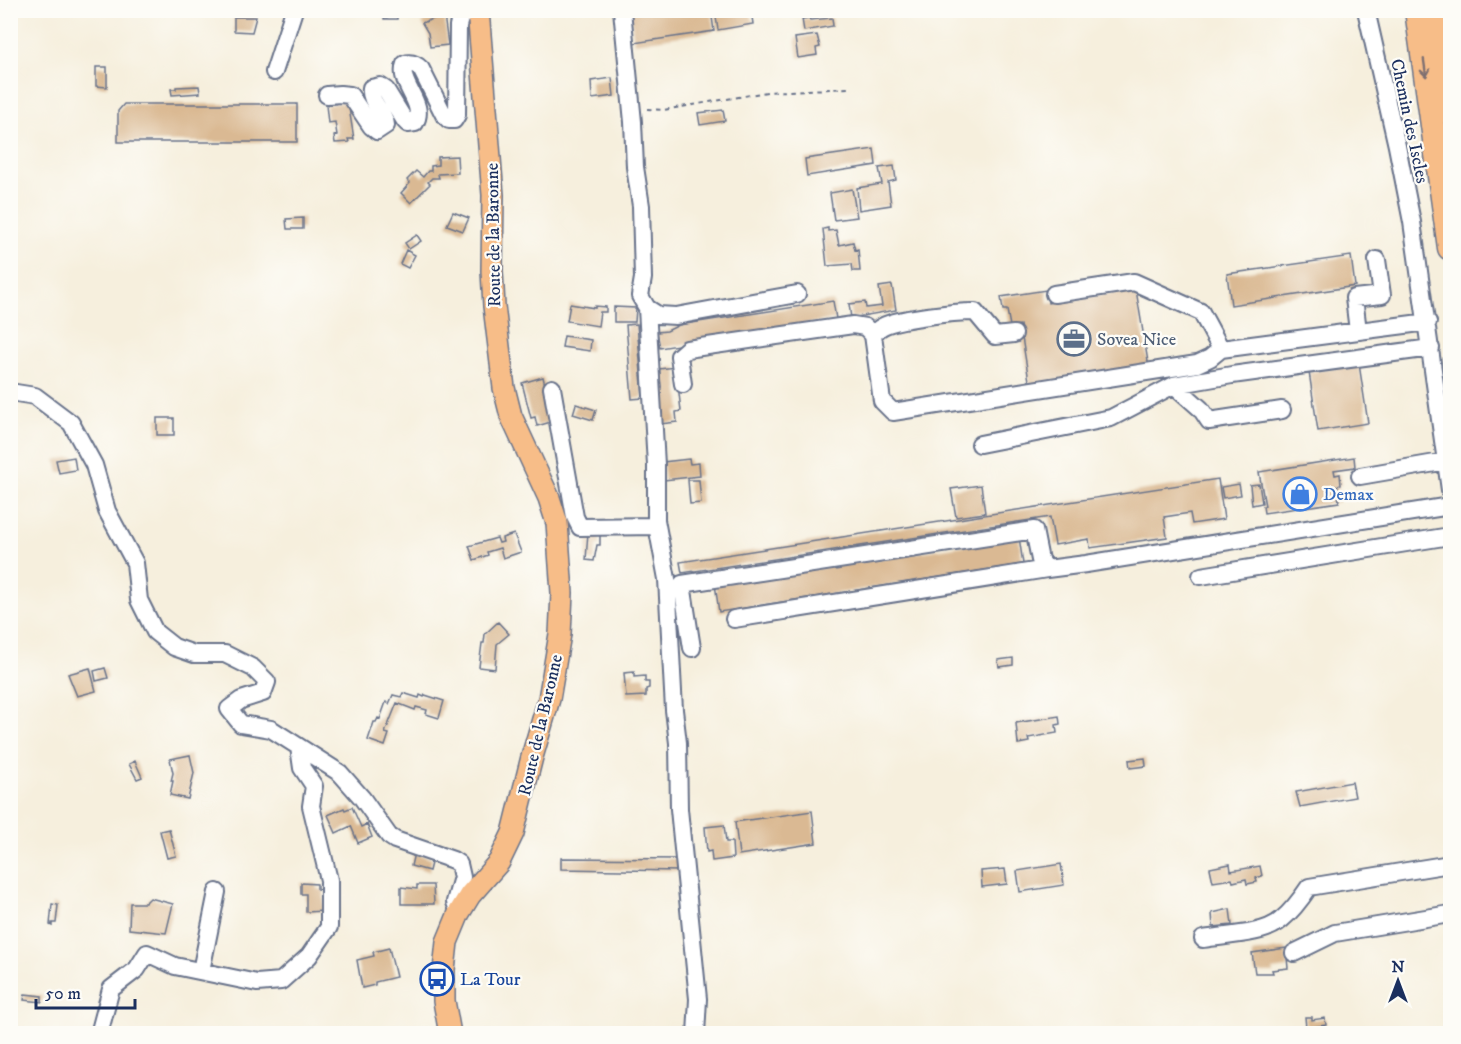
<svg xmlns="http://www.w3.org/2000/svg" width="1461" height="1044" font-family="'IM FELL DW Pica',serif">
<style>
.building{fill:#dab993}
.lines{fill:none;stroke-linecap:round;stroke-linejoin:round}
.minor-casing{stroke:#68728a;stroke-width:20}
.major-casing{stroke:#68728a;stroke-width:24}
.highway-casing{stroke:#68728a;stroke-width:27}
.path{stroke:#68728a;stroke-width:2;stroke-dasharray:4.5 4.5;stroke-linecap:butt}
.minor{stroke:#fff;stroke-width:16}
.major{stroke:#f7bd88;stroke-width:21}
.highway{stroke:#f7bd88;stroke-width:24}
.oneway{stroke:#7e6f71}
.labels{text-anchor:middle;stroke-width:4.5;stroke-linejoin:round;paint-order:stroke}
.street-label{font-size:18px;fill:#1b2f5e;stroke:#fdfcf7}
.service-label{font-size:18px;fill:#4e5e75;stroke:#fdfcf7;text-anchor:start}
.shop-label{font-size:18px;fill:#366cbe;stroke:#fdfcf7;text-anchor:start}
.transit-label{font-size:18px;fill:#164399;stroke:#fdfcf7;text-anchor:start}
</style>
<rect width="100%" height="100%" fill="#fdfcf7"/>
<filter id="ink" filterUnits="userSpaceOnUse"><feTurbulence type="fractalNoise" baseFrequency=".0167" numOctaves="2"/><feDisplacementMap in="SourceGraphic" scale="12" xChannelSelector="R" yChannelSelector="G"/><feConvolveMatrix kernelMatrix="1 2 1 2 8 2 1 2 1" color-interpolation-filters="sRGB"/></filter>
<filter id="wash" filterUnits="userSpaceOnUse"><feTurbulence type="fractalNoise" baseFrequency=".008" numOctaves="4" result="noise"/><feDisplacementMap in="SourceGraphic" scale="24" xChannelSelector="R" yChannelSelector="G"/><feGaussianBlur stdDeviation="1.35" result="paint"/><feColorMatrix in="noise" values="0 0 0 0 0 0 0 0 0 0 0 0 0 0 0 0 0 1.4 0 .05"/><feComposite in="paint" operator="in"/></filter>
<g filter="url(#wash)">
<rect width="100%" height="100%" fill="#f6efdd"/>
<g id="blocks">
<!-- building -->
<path class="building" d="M383,10H403V13H397V19H384Z
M630,10H711L714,31L634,43Z
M715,10H751L753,24L718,30Z
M444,15L448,45L430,47L428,33L422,23Z
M234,17H256L252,32L234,31Z
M809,18L810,20L832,18L833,26L804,31L802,19Z
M817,35L820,47L816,48L817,55L798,58L795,38Z
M96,67H107V87L96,86Z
M612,78L614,96L592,99L591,81Z
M199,86L200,93L172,95L171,89H176V87Z
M348,102L354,139H348L349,142L335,143L334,136L337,135L335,122L328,123L326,105Z
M124,104H297V142H118V111Z
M723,110L725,121L700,125L698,113Z
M874,149L876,165L807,176L805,159Z
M457,156L458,173L438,174L439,178H432L428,182L430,184L411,203L401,193L410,183L407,180L416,171L423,177L428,171H431V166L438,165V157Z
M894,166L896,180L888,182L891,205L859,210L857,188L882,184L879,168Z
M852,189L857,217L834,220L830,193Z
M453,212L469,218L463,231L447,225Z
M303,218V229H287L286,219Z
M828,228V231L836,230L839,245L853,242L855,250L858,249L860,271H853L852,264L827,266L823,229Z
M417,235L421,241L409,249L405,243Z
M406,250L415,255L408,268L400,264Z
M1351,256L1355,286L1231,305L1227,274Z
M892,285L896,310L851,318L849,304L865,302L866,308L882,306L879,287Z
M1046,290L1048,303L1136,290L1149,368L1030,387L1020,325L1010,326L1007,310H1003L1001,297Z
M833,301L836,319L660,348L657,332L667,331L679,325Z
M570,304L595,308V306L606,307V312H600L598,326L567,321Z
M614,307L636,308L635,322H614Z
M637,324L643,398L632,399L626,325Z
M564,336L591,340L590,351L562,347Z
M1359,364L1368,423L1318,431L1309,372Z
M676,367L681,411L676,412L677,422L660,424L656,387H661L659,369Z
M543,377L552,413L551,422L537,426L535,417L531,418L522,383Z
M576,404L596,410L593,420L573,414Z
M157,418H174V435H157Z
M74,457L76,470L59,473L56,460Z
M1354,457L1355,467L1334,470L1335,475L1340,474L1341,485L1337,486L1339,502L1264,513L1263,506H1265L1259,472Z
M689,459L690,464L699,463L700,476L664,480L663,462Z
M1218,479L1224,519L1192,524L1190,513L1164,517L1167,537L1090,548L1089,539L1055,545L1050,517L682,573L680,562Z
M688,480H699L701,503L690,504Z
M1239,484L1241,495L1223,498L1221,487Z
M1259,484L1262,503L1252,505L1250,485Z
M981,485L985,513L956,517L951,489Z
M588,532L600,535V545H597L594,561L586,560Z
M514,534L521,552L503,558L500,548L487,552L488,555L474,560L469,546L497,538L499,543L503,542L502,538Z
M1019,537L1023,564L719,612L715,584Z
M498,622L509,634L497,644L495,669L479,667L482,643H484L485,634Z
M1013,658V665L999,667L998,660Z
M90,668L96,691L77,696L68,674Z
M105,668L108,678L96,681L94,671Z
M634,672V677L645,676V682H649V688L646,689V696L626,697L624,673Z
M403,693L419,698L420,695L424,697L425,695L444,701L439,718L426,714L427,710L416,707L415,710L397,703L385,733L389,734L385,746L368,740L374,722H376L378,718L380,719L386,702L389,704L393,695L401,697Z
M1059,716L1060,724L1056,725L1057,733L1028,738L1029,742L1018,744L1016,723Z
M190,755L194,773L188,799L170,795L173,781H171L173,773L170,759Z
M1145,758L1146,766L1130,768L1129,760Z
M135,761L142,777L137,779L129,764Z
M1352,782L1355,797L1300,807L1296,792Z
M352,807L361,827L367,824L372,837L358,843L351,826L336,833L328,815L344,808L345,810Z
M812,811L816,843L739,855L735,822Z
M724,825L726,842H732L733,858L712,861L711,851L707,852L705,827Z
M169,829L176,856L167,858L160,831Z
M414,853L432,859L429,871L411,866Z
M561,858L680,859V871L561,869Z
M1061,864L1064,885L1020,892L1017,871Z
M1230,864L1231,871L1260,866L1262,876L1256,878L1257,882L1247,884L1246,879L1233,882L1232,879L1213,882L1210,868Z
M1005,869L1007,884L982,887L981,871Z
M301,883L317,884V889L324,890V911L306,912V894H301Z
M417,885H433L434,904H401V887L417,889Z
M150,898L173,904L166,933L129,929L130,903H145Z
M52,904L58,905L56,923H52V926L50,925Z
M1230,909L1232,925L1213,927L1212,913Z
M389,948L396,977L375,982V985L362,988L357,960L374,956L373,952Z
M1286,948L1288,968L1272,970L1273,973H1255L1252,953Z
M25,994L42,996V1002L24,1000Z
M1305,1017H1312V1020L1325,1018L1326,1025L1306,1028Z"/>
</g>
</g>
<g filter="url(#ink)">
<use href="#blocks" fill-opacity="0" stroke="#68728a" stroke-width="1.5"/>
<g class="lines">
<defs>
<path id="minor" d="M622,10L633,122L635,167L641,206L643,278L640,296L647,308L658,315L676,316L797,294
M1366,10L1397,146L1412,222L1450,490
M274,72L294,10
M327,95L340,94L350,95L371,126L377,131L386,125C385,111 369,103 371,88L380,86L386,90L405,121L408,124L415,123C427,103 397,84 405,64C412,62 416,64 421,69L444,115L449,120H454L457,115L458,26L460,18L465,14L478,13
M1054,294L1134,282L1201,312L1221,349L1428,322
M647,308L656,465V520L667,579L674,710L678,743L679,809L698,999L696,1034
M1358,331L1354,298L1382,295L1377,260
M1014,334L995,336L975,312C957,312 893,318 880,328C877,330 875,333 873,335L882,401L893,412L1197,364L1210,358L1221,349
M683,384L679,356L687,349L853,325L865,327L873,335
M1174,385L1201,409L1209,421L1282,410
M552,388L575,517L580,527L657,526
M10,392L35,396L71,423L94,465L107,511L135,563L139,600L155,632L174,647L194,654H225L253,668L267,682L263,693L241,700L229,709L241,724L271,729L340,773L362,798L389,836L395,840L453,860L459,864L462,877L455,902L459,913
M980,444L1111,418L1174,385L1232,375L1431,348
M1360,476L1447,461
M1201,576L1450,536
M734,619L1047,569
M692,648L682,584L1034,530L1040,560L1047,569L1086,564L1450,506
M1203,939C1226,935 1264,935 1281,920C1292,911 1301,899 1309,887L1450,864
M1294,953L1335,933L1450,914
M201,971L217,892
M99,1034L111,989L137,969L147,953L175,966L257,983L281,981L309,956L329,927V880L311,806L314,786L302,768L299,747"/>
<path id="major" d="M450,1034L444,1001V970L447,942L459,913L470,895L499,862L513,833L532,757L549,699L560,634L562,593L557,523L549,498L511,416L504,388L494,306L492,271L493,195L478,10"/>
<path id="highway" d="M1417,10L1450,248
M1437,10L1450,108"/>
</defs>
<!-- minor casing -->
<use href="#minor" class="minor-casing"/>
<!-- major casing -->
<use href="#major" class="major-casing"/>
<!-- highway casing -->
<use href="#highway" class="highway-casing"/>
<!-- path -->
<path class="path" d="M647,109L664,110L767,92L850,88"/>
<!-- minor -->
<use href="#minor" class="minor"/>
<!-- major -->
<use href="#major" class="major"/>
<!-- highway -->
<use href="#highway" class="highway"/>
</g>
<!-- one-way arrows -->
<defs><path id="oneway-shaft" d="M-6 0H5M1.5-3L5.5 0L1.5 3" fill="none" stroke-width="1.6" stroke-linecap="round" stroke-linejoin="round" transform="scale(1.5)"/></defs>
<use class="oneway" href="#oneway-shaft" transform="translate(1425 68) rotate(82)"/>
</g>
<!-- icons -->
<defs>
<symbol id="office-ring" viewBox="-11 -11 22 22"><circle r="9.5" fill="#fdfcf7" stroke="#5c6f8a" stroke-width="1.5"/><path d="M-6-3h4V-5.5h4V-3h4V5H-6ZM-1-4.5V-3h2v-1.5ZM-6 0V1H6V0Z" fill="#5c6f8a"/></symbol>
<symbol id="shop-ring" viewBox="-11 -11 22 22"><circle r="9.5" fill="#fdfcf7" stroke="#3f7fe0" stroke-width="1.5"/><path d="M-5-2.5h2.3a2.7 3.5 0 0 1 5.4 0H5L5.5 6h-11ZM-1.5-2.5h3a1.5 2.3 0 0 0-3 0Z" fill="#3f7fe0"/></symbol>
<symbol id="bus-ring" viewBox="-11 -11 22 22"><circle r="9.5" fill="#fdfcf7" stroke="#1a4fb4" stroke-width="1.5"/><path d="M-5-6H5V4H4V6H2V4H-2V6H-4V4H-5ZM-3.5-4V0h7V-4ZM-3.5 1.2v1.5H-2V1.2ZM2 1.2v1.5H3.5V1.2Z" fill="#1a4fb4"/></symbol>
</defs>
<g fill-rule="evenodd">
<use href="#office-ring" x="1055" y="320" width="38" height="38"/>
<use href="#shop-ring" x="1281" y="475" width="38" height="38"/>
<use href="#bus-ring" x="418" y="960" width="38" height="38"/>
</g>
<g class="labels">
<!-- street labels -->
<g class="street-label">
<text transform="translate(1410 121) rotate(78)" y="6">Chemin des Iscles</text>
<text transform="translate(493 235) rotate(-91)" y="6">Route de la Baronne</text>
<text transform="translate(540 725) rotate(-77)" y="6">Route de la Baronne</text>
</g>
<!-- service labels -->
<g class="service-label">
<text x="1097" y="345">Sovea Nice</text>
</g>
<!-- shop labels -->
<g class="shop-label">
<text x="1323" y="500">Demax</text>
</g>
<!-- transit labels -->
<g class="transit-label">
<text x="460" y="985">La Tour</text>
</g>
</g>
<!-- margin -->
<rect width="1461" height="1044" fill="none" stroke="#fdfcf7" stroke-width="36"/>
<!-- north arrow -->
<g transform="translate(1398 981)" stroke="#fdfcf7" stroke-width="4.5" paint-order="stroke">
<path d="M0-4.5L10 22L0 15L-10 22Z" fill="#1b2f5e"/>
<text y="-9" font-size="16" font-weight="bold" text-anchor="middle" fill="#1b2f5e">N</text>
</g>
<!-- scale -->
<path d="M36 999v9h99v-9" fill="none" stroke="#1b2f5e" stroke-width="3"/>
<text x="45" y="999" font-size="18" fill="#1b2f5e" stroke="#fdfcf7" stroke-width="4.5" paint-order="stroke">50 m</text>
</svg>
